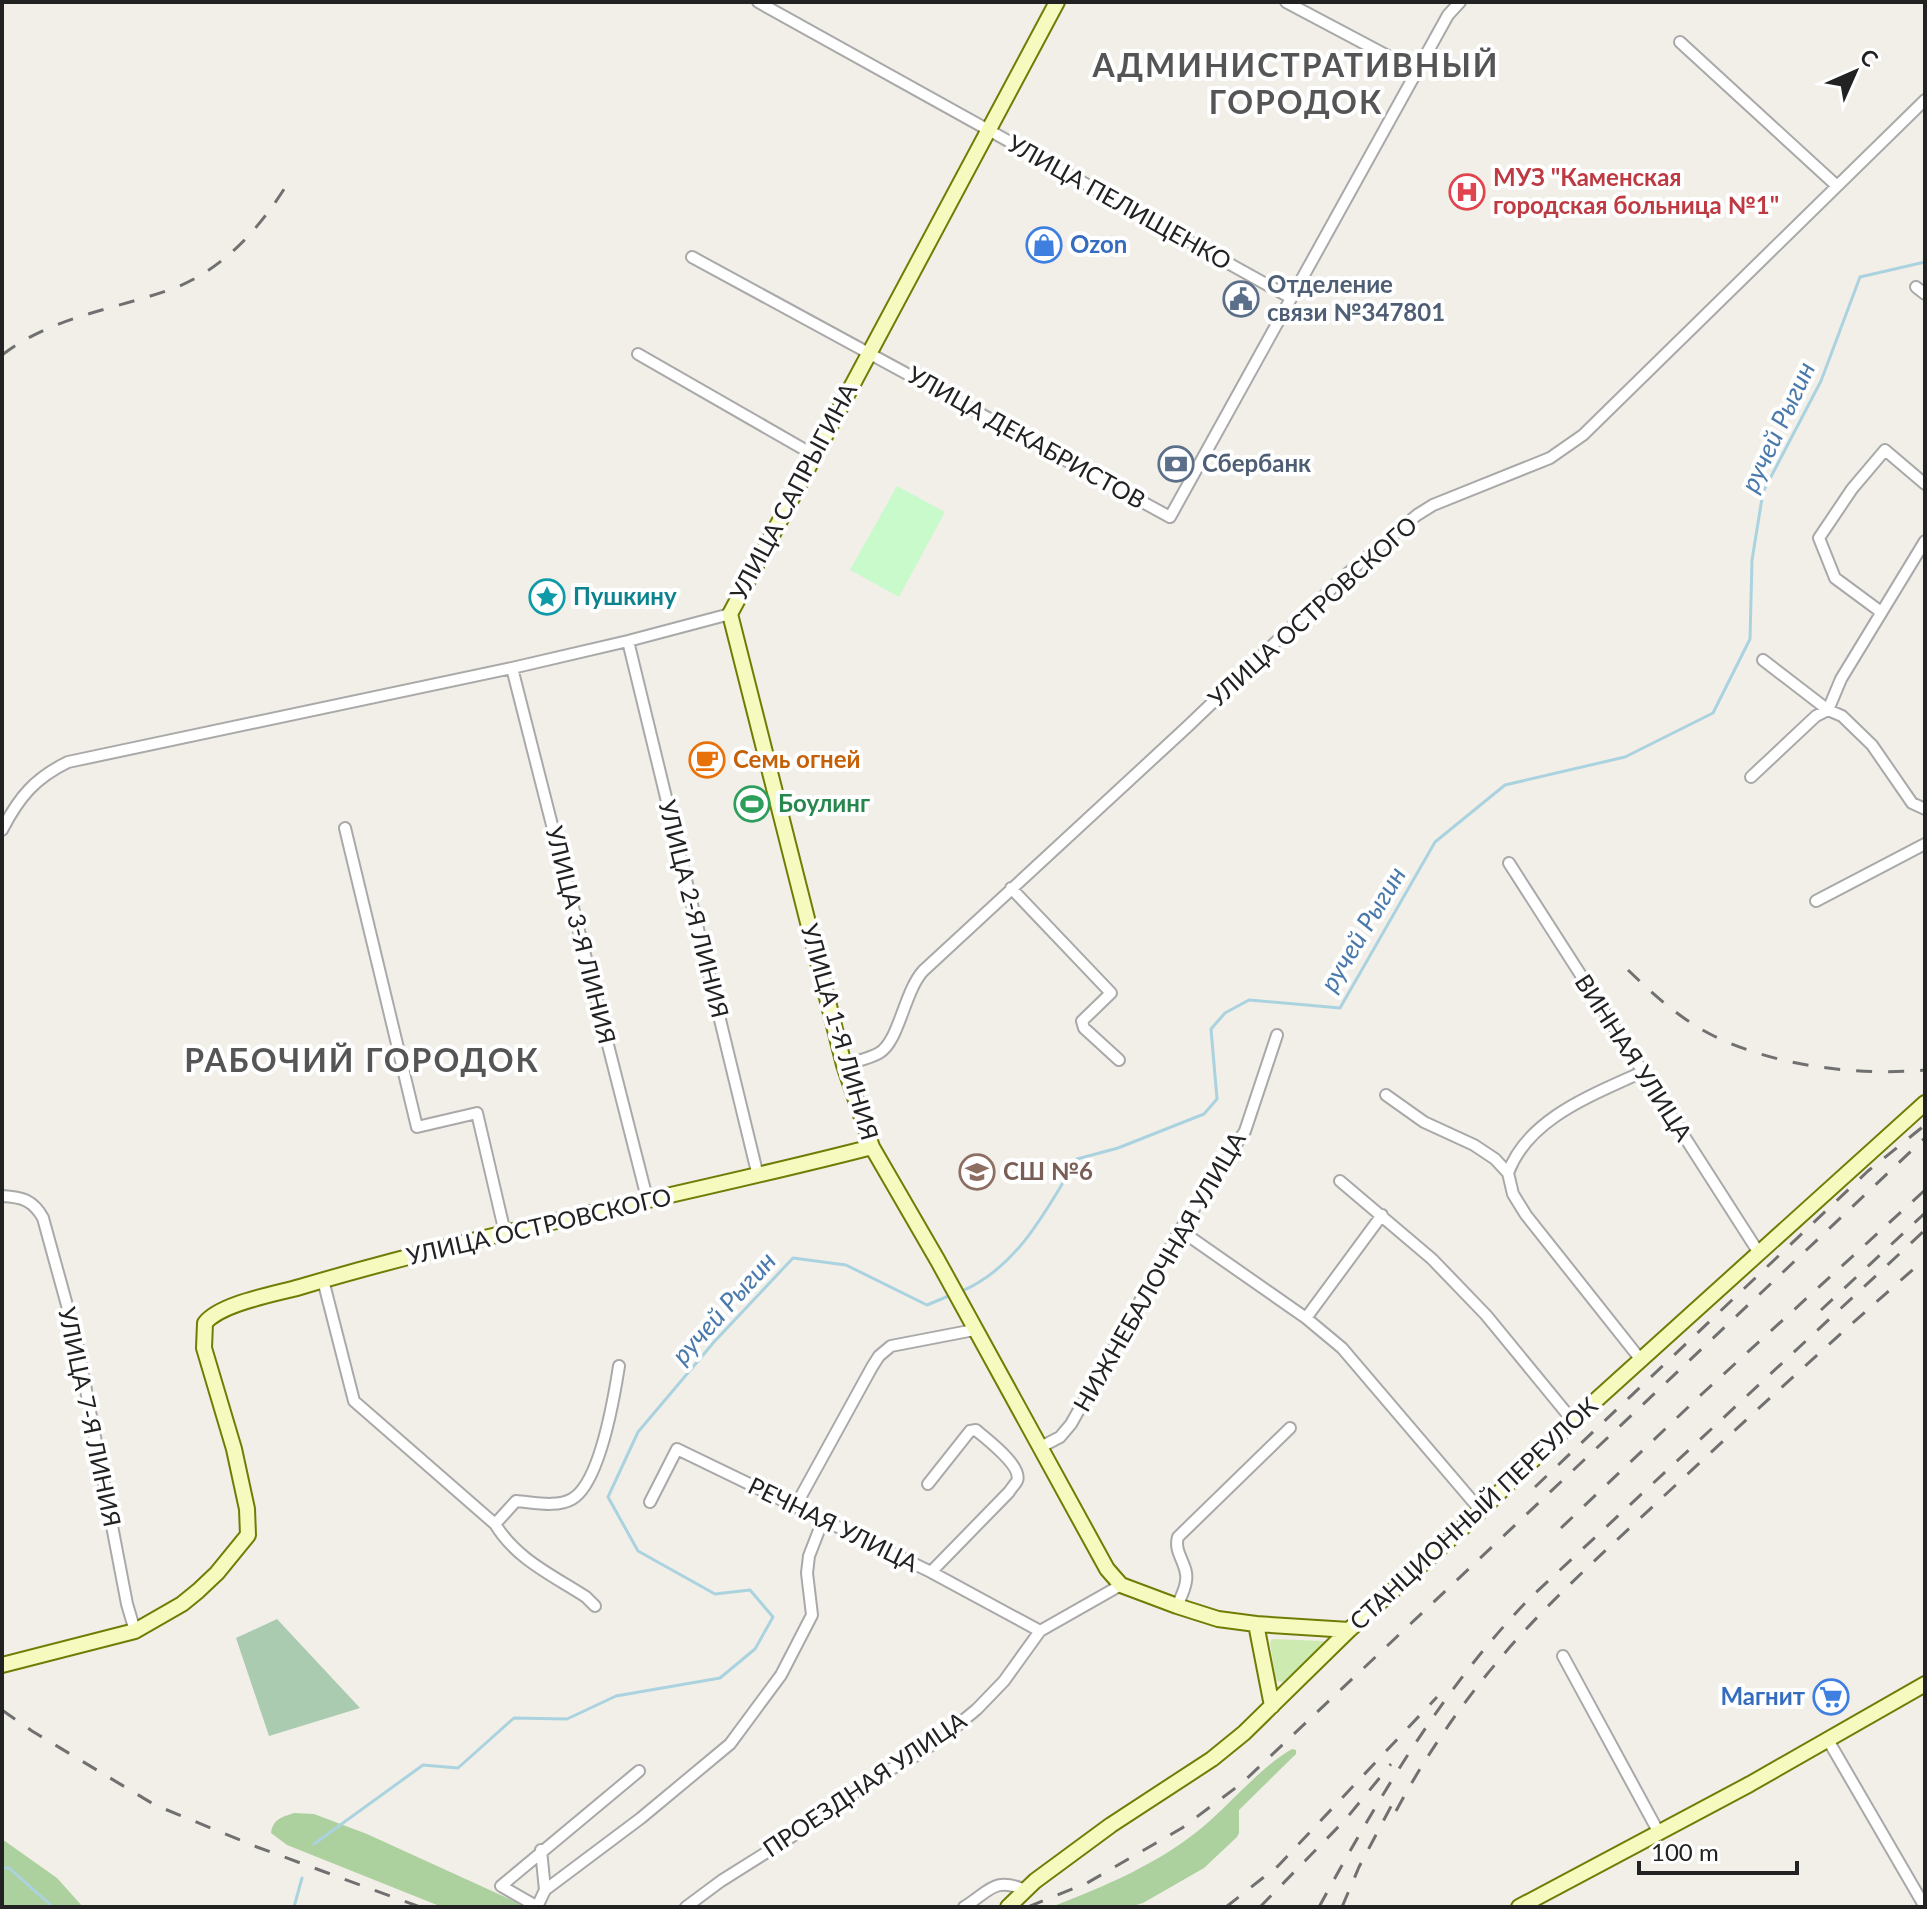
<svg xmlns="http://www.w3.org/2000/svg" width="1927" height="1909" font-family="Lato,sans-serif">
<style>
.grass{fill:#cdebb0}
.forest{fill:#add19e}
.cemetery{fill:#aacbaf}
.park{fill:#c8facc}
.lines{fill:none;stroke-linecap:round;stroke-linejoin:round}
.stream{stroke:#aad3df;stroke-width:3}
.street-casing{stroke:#a9a9a9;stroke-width:14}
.secondary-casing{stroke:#707d05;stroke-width:18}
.street{stroke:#fff;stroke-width:10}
.secondary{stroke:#f7fabf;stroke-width:14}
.rail{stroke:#707070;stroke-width:3;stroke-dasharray:16 16;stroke-linecap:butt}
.labels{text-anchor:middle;stroke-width:8;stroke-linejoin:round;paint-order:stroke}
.health-label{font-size:24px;font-weight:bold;fill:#be3a42;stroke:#fff;text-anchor:start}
.street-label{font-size:24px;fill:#222;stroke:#fff}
.shop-label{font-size:24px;font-weight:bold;fill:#366cbe;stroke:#fff;text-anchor:start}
.service-label{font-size:24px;font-weight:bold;fill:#4e5e75;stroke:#fff;text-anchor:start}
.culture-label{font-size:24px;font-weight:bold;fill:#0d838f;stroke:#fff;text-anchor:start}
.food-label{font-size:24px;font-weight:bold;fill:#c56008;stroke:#fff;text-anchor:start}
.leisure-label{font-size:24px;font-weight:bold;fill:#27864d;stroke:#fff;text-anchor:start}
.education-label{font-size:24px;font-weight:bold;fill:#785e54;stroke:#fff;text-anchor:start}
.water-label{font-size:26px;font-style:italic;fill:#4a7aab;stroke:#fff}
.district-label{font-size:32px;font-weight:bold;letter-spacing:2px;fill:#555;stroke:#fff}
</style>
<rect width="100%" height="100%" fill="#f2efe9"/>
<!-- grass -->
<path class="grass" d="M1272,1639L1324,1641L1325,1644L1283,1682L1277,1681L1275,1676L1270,1642Z"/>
<!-- forest -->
<path class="forest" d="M1292,1749L1296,1750V1754L1239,1810V1833L1237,1837L1204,1868L1143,1903L1130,1907H1051C1104,1887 1160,1863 1204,1826C1231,1803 1262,1766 1292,1749Z
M294,1813L314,1814L367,1834L527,1907H442L287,1845L271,1833C273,1819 282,1817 294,1813Z
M2,1839L57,1878L83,1907H2Z"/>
<!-- cemetery -->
<path class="cemetery" d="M277,1619L360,1708L269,1736L236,1638Z"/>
<!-- park -->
<path class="park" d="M897,486L945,512L899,597L850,570Z"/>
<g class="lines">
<!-- stream -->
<path class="stream" d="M962,1291C1018,1267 1047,1209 1077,1159L1118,1148L1204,1114L1217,1099L1211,1029L1225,1013L1249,1000L1340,1008L1435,842L1505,785L1625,757L1713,713L1750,639L1752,560L1763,492L1821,381L1860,277L1925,262
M314,1844L423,1765L458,1768L514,1718L567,1719L616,1696L720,1678L755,1649L773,1617L750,1590L715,1594L638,1551L608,1497L638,1432L714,1342L793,1258L846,1265L927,1305L951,1295
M2,1868H9L53,1907
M294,1907L302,1878"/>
<defs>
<path id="street" d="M758,2L1291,298
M1286,2L1418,72
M1680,42L1837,186
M692,257L1170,517L1448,15L1460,2
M1916,287L1925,294
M638,354L814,455
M1881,612L1835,578L1819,538L1852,489L1885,450L1925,484
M628,641L758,1176
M1763,660L1828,710L1842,716L1872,745L1912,803L1925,809
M512,668L648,1202
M1751,777L1816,716L1828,710L1841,679L1925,541
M345,828L417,1127L477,1113L505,1233
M2,830C19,797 35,778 68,762L512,668L628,641L730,614
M1509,863L1759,1253
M1011,888L1111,993L1082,1021L1084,1028L1119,1060
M1816,901L1925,844
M844,1065C855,1061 869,1059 879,1053C899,1042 904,992 923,971L1187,727L1348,573L1417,515L1433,505L1550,458L1583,435L1925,100
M1386,1095L1424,1122L1474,1145L1495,1159L1508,1173L1513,1194L1526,1215L1641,1360
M1508,1173C1528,1118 1593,1095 1642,1072
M1340,1181L1432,1259L1486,1315L1573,1421
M2,1196C22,1197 33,1200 43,1218L76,1338L127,1604L135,1631
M1180,1230L1306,1318L1342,1348L1481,1511
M323,1280L354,1401L495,1524C516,1559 552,1575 586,1597L595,1606
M1306,1318L1382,1215
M1039,1448L1060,1437L1071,1424L1180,1230L1245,1131L1277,1035
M928,1484L970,1431L976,1430C986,1439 1023,1466 1017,1481C1017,1482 1009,1491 1009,1492L931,1572
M650,1502L677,1449L931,1572L1040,1631
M795,1507L872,1367L879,1356L891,1346L974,1330
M495,1524L516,1501C532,1502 557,1508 572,1499C600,1483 614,1398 619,1366
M1177,1606C1180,1599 1185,1590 1186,1581C1189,1565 1173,1553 1178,1537L1290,1428
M1563,1656L1658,1831
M1828,1740L1925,1907
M541,1850L545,1890
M537,1907L545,1890L641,1818L730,1744L781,1675L812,1615L807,1573L809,1556L823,1520
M538,1907L501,1886L639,1771
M686,1907L721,1881L810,1825L879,1775L909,1760L942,1738L977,1709L1004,1681L1040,1631L1121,1585
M964,1907C989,1892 994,1876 1025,1890"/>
<path id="secondary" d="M1057,2L730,614L844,1065L872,1147L938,1261L1107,1569L1121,1585L1177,1606L1218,1619L1256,1624L1272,1706
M1256,1624L1349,1630
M2,1665L135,1631L182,1604L198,1591L217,1573L248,1535L247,1509L234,1449L204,1348L205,1323C221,1303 276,1294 300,1287C488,1231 682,1196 872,1147
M1008,1907L1035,1881L1111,1825L1212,1759L1244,1733L1349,1630L1471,1520L1573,1421L1925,1103
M1519,1907L1750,1784L1925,1684"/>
</defs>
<!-- street casing -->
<use href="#street" class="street-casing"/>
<!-- secondary casing -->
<use href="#secondary" class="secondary-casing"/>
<!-- street -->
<use href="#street" class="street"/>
<!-- secondary -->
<use href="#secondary" class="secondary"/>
<!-- rail -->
<path class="rail" d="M2,355C53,316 113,310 172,289C225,269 262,226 291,178
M1628,970C1653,994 1679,1018 1710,1034C1773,1066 1855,1076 1925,1070
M1821,1310L1925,1213
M1535,1487L1868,1171L1925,1125
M1561,1528L1703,1393L1925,1190
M2,1710L32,1731L155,1805L257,1847L420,1907
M1396,1811C1425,1757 1459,1707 1498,1661C1548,1601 1609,1548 1665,1495C1751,1415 1837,1336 1925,1259
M1028,1907L1087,1883L1182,1828L1242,1783L1925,1138
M1226,1907L1278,1866L1437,1697
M1260,1907L1345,1820L1391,1764
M1319,1907C1379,1797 1444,1686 1531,1597L1925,1230
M1342,1907L1359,1867L1396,1797"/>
</g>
<!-- icons -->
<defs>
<symbol id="hospital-ring" viewBox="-11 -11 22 22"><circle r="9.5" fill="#fff" stroke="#e0444e" stroke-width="1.5"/><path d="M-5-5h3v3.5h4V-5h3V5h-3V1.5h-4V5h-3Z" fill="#e0444e"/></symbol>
<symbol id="shop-ring" viewBox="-11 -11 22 22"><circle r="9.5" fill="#fff" stroke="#3f7fe0" stroke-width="1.5"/><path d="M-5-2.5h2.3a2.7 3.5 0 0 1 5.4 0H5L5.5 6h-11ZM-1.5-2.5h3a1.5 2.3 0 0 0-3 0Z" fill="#3f7fe0"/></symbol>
<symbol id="civic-ring" viewBox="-11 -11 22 22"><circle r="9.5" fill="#fff" stroke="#5c6f8a" stroke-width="1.5"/><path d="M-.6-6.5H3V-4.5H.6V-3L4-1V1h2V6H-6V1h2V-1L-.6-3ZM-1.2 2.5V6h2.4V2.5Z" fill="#5c6f8a"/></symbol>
<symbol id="bank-ring" viewBox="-11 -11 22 22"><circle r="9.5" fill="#fff" stroke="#5c6f8a" stroke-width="1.5"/><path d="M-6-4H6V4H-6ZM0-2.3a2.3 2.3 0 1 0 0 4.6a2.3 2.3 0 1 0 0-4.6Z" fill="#5c6f8a"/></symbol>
<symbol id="sight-ring" viewBox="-11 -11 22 22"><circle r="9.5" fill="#fff" stroke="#0f9aa8" stroke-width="1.5"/><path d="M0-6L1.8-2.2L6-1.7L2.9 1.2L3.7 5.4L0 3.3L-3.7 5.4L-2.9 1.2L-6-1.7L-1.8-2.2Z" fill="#0f9aa8"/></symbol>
<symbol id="cafe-ring" viewBox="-11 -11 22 22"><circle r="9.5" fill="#fff" stroke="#e8710a" stroke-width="1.5"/><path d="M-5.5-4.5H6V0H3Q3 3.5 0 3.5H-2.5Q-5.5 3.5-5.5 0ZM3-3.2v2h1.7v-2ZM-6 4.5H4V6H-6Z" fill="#e8710a"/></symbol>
<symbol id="stadium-ring" viewBox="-11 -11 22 22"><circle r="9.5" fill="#fff" stroke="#2e9e5b" stroke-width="1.5"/><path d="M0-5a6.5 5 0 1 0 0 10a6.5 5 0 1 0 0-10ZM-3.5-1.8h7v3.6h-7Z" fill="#2e9e5b"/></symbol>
<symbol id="school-ring" viewBox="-11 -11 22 22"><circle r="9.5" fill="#fff" stroke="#8d6e63" stroke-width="1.5"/><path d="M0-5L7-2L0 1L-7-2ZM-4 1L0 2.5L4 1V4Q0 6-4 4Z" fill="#8d6e63"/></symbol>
<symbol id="supermarket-ring" viewBox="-11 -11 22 22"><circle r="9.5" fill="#fff" stroke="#3f7fe0" stroke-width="1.5"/><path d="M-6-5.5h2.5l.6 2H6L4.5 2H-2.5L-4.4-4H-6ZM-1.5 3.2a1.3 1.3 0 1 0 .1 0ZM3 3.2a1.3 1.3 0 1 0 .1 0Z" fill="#3f7fe0"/></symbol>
</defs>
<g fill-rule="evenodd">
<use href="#hospital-ring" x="1447" y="172" width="40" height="40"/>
<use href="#shop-ring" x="1024" y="225" width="40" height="40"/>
<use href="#civic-ring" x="1221" y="279" width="40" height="40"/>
<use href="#bank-ring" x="1156" y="444" width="40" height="40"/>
<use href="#sight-ring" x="527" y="577" width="40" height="40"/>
<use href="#cafe-ring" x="687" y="740" width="40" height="40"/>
<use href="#stadium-ring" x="732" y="784" width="40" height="40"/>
<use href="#school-ring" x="957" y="1152" width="40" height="40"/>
<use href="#supermarket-ring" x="1811" y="1677" width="40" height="40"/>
</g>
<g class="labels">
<!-- health labels -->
<g class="health-label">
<text x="1493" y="186">МУЗ "Каменская<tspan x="1493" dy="28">городская больница №1"</tspan></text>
</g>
<!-- street labels -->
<g class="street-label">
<text transform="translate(1119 203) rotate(29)" y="8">УЛИЦА ПЕЛИЩЕНКО</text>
<text transform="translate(1026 438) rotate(29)" y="8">УЛИЦА ДЕКАБРИСТОВ</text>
<text transform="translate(794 492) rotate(-62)" y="8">УЛИЦА САПРЫГИНА</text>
<text transform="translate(1313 612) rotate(-42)" y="8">УЛИЦА ОСТРОВСКОГО</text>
<text transform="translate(693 909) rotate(76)" y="8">УЛИЦА 2-Я ЛИНИЯ</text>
<text transform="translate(580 935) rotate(76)" y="8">УЛИЦА 3-Я ЛИНИЯ</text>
<text transform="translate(839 1032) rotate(74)" y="8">УЛИЦА 1-Я ЛИНИЯ</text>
<text transform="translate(1633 1058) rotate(57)" y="8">ВИННАЯ УЛИЦА</text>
<text transform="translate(539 1227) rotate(-13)" y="8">УЛИЦА ОСТРОВСКОГО</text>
<text transform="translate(1160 1272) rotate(-60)" y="8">НИЖНЕБАЛОЧНАЯ УЛИЦА</text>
<text transform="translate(89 1417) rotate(78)" y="8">УЛИЦА 7-Я ЛИНИЯ</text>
<text transform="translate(1474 1514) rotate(-43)" y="8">СТАНЦИОННЫЙ ПЕРЕУЛОК</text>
<text transform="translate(833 1525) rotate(26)" y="8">РЕЧНАЯ УЛИЦА</text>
<text transform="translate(865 1785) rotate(-34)" y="8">ПРОЕЗДНАЯ УЛИЦА</text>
</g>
<!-- shop labels -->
<g class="shop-label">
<text x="1070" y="253">Ozon</text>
<text x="1805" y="1705" text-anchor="end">Магнит</text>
</g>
<!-- service labels -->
<g class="service-label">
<text x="1267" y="293">Отделение<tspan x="1267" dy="28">связи №347801</tspan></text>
<text x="1202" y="472">Сбербанк</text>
</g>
<!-- culture labels -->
<g class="culture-label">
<text x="573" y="605">Пушкину</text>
</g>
<!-- food labels -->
<g class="food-label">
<text x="733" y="768">Семь огней</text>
</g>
<!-- leisure labels -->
<g class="leisure-label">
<text x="778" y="812">Боулинг</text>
</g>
<!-- education labels -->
<g class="education-label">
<text x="1003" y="1180">СШ №6</text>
</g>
<!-- water labels -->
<g class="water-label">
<text transform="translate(1778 427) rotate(-65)" y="9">ручей Рыгин</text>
<text transform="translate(1363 929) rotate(-59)" y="9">ручей Рыгин</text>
<text transform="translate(724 1308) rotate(-48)" y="9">ручей Рыгин</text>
</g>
<!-- district labels -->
<g class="district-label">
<text x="1296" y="77">АДМИНИСТРАТИВНЫЙ<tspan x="1296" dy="37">ГОРОДОК</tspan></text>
<text x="362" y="1072">РАБОЧИЙ ГОРОДОК</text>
</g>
</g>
<!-- border -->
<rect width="1927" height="1909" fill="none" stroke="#222222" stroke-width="8"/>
<!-- north arrow -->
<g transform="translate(1855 72) rotate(45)" stroke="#ffffff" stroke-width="6" paint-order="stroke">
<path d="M0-6L14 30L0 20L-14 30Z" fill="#222222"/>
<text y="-12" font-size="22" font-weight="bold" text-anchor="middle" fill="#222222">С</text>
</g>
<!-- scale -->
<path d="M1639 1861v12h158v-12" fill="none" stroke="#222222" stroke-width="4"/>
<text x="1651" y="1861" font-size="24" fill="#222222" stroke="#ffffff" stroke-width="6" paint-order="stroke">100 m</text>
</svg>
